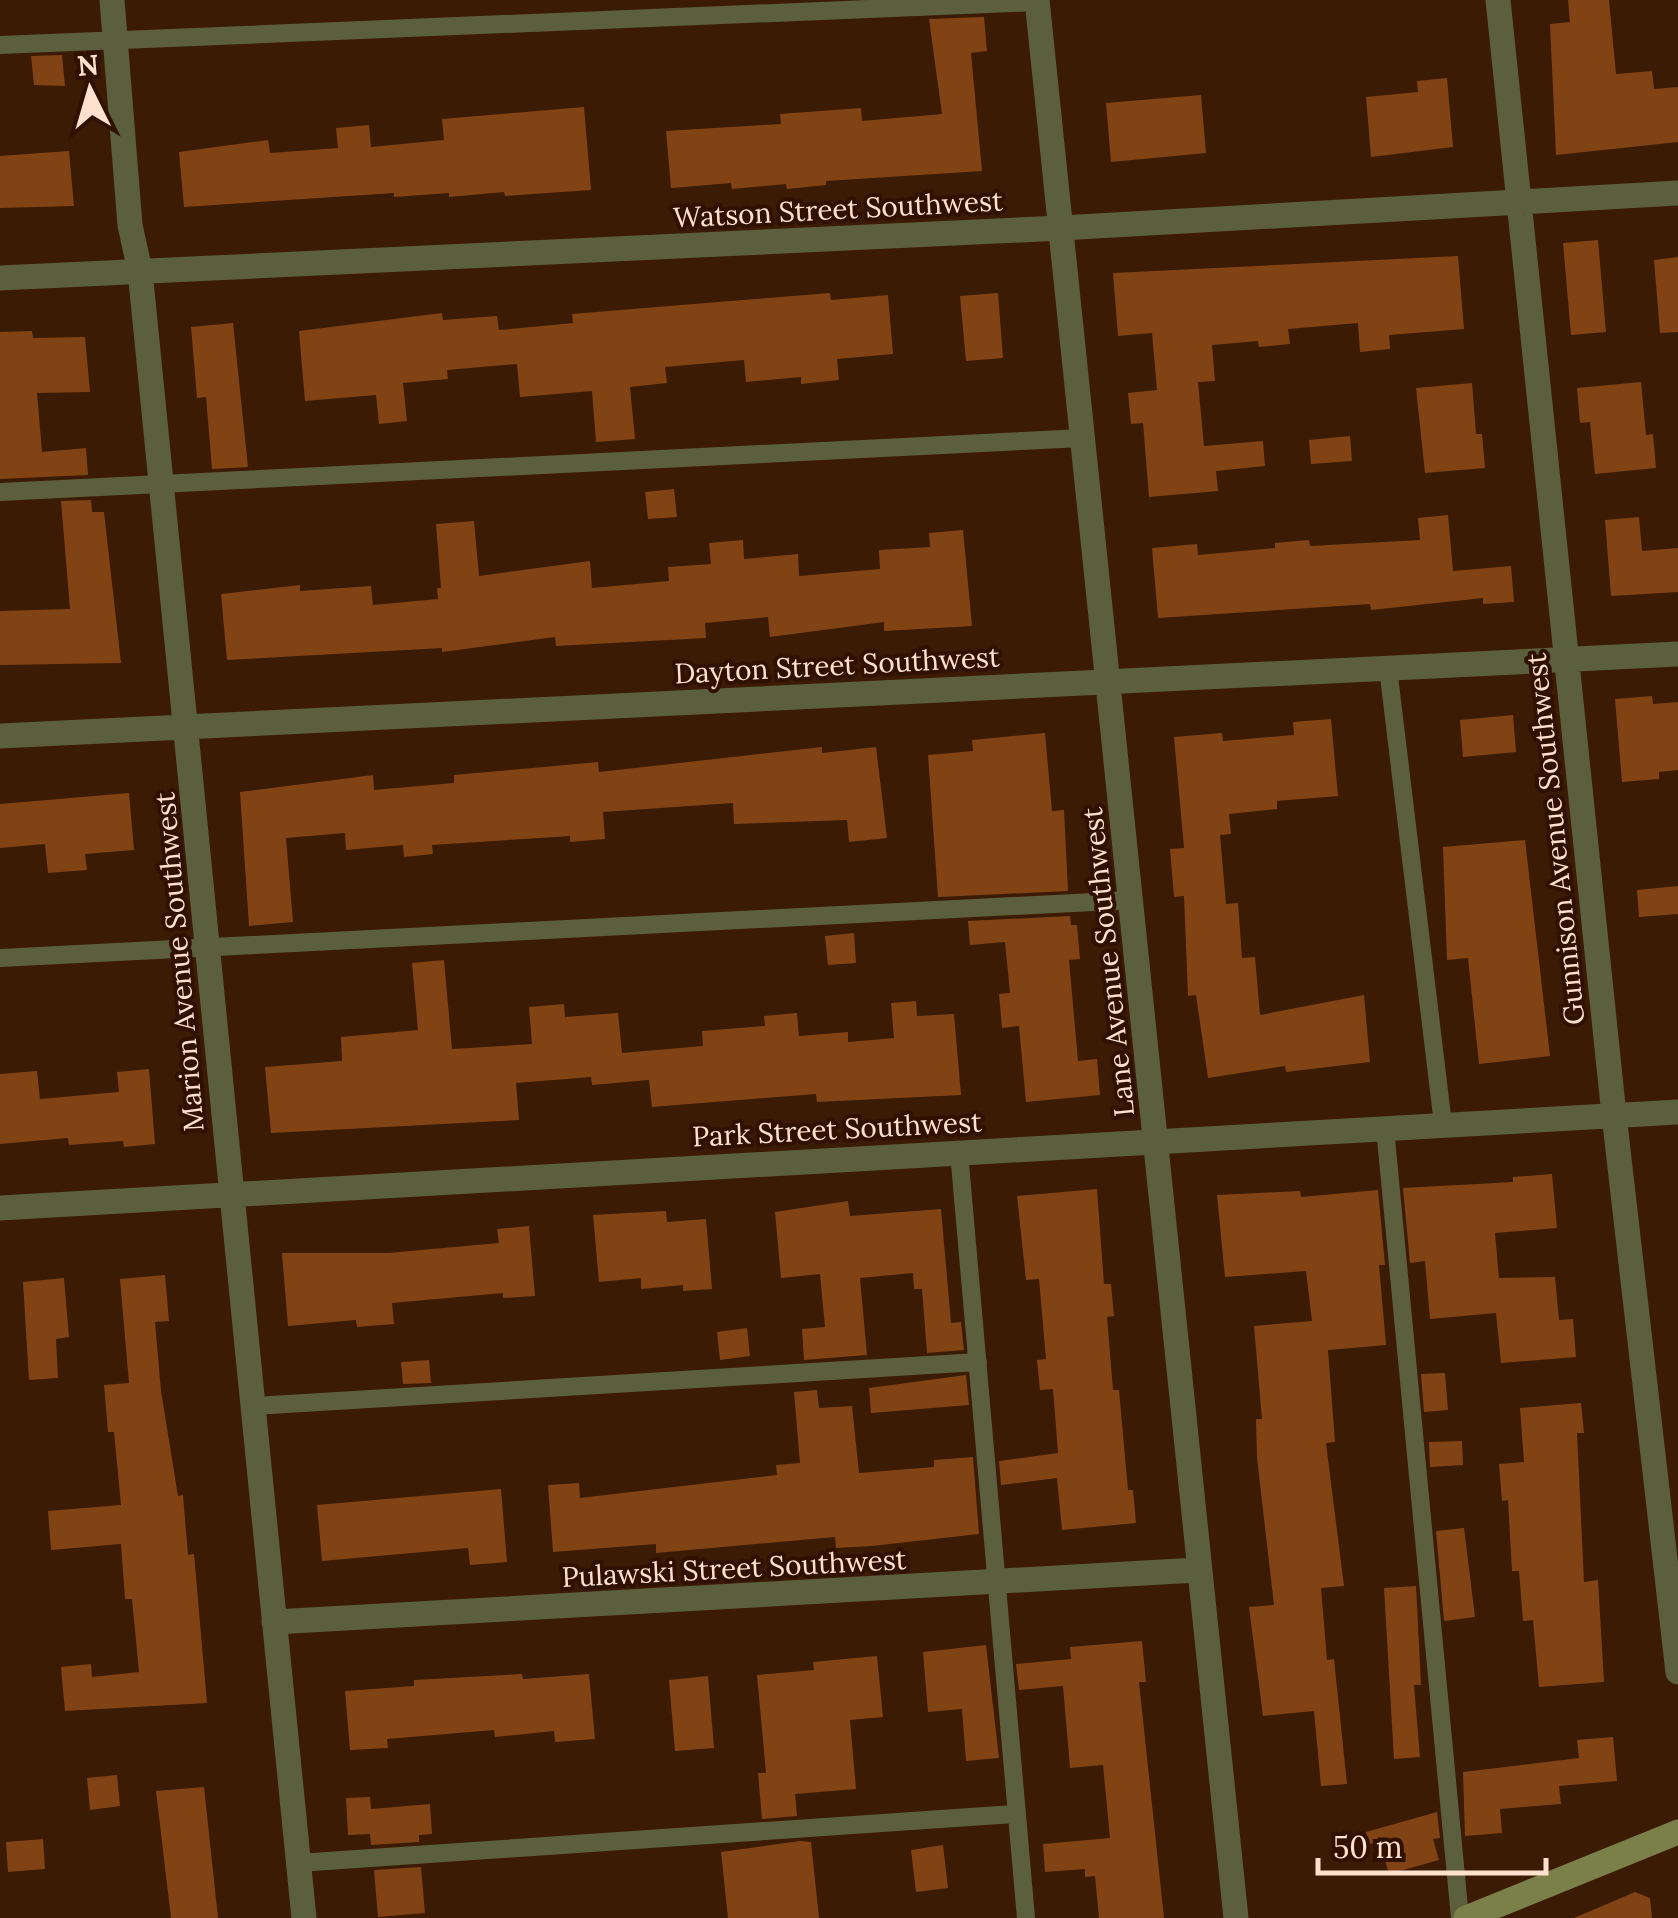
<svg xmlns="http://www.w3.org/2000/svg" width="1678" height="1918" font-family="Lora,serif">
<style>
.building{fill:#814314}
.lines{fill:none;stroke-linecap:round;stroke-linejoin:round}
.lane{stroke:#5c5f3d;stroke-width:18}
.street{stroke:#5c5f3d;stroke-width:25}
.secondary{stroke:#7b8048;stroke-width:25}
.labels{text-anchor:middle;stroke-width:8;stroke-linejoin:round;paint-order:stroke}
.street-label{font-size:28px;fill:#ffe1cf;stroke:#301100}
</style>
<rect width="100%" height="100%" fill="#3b1b03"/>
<!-- building -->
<path class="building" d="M1568,0H1609L1616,74L1652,71L1654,89L1678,87V142L1556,155L1550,24L1570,22Z
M984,17L987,51L971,53L982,171L826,181V185L787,189L786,184L732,189L731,183L671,188L666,131L781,124L780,114L861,108L862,121L942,114L929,19Z
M62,55L65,86L34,85L31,56Z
M1447,78L1453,147L1371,157L1366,97L1418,92L1417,81Z
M1201,95L1206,153L1111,162L1106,103Z
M584,107L591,190L505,196L504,192L449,197V193L394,197V193L184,207L179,152L268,140L270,153L338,148L336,128L369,125L371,147L444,140L442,119Z
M69,151L74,206L0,208V156Z
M1598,240L1606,332L1571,335L1563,243Z
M1458,256L1464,329L1389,335L1390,349L1360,352L1358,323L1288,329L1290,344L1259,347L1258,341L1212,345L1215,381L1198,382L1204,446L1263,441L1265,466L1216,471L1218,491L1149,497L1143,423L1131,424L1128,393L1157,390L1152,333L1118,336L1113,273Z
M1678,257V332L1660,333L1654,260Z
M830,293L831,300L888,295L893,354L837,359L839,380L801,384V377L746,382L744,360L665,367L667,383L630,387L635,439L596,442L592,391L520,397L517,364L447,370L448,379L403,383L407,421L379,424L376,395L305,401L299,331L442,313L443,320L497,316L499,330L573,323L572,314Z
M998,293L1003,358L966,361L960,296Z
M233,323L248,467L212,469L206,397L197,398L191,327Z
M32,331L33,338L85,337L90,392L37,393L42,452L86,448L88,475L0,479V332Z
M1641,382L1646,435L1653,434L1656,468L1595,474L1590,422L1580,423L1577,388Z
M1472,383L1476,434H1482L1485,468L1425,473L1416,388Z
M1350,436L1352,461L1311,464L1309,440Z
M674,489L677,517L648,519L645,492Z
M91,500L92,512H104L121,663L0,665V611L70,609L61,501Z
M1448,515L1453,571L1511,566L1514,602L1483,604V598L1371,610L1370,604L1158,618L1152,548L1197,544L1198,555L1275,548V543L1309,540L1310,546L1420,540L1418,518Z
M1639,517L1642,551L1678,548V592L1611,596L1605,520Z
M474,521L479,576L590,561L592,588L669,581L668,567L711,564L709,543L743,540L744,559L798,554L799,576L880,569L879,550L930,547L929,533L963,530L972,626L884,631V622L770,637L768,617L705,623L706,638L556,646L555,637L442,652V648L227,660L221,594L300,585V591L371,586L373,605L438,599L437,588H441L436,524Z
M1652,696L1653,704L1678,702V770L1659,772V779L1622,782L1615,699Z
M1513,715L1516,752L1463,757L1460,720Z
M1331,719L1338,796L1277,801V809L1229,814L1231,834L1220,835L1226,904L1238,903L1242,958L1255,957L1260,1015L1364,995L1370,1062L1286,1072L1285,1066L1208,1078L1196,995L1188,996L1184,896L1174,897L1170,849L1184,848L1174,737L1222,733L1223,741L1294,735L1293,722Z
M1045,733L1052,811L1064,810L1068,891L938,897L928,755L973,751L972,740Z
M822,747V753L876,747L887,838L849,842L847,820L734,824L733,803L603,812L605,839L570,842V836L432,845L433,854L404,857L403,845L346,850L345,833L286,838L293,922L249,926L240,792L373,775L374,790L454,783V775L598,762L599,772Z
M129,793L134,850L85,854L87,870L48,873L45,844L0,848V804Z
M1525,840L1550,1056L1479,1064L1468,958L1447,960L1443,847Z
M1678,886V914L1639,917L1637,890Z
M1070,916L1071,925H1077L1080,959L1069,960L1078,1061L1097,1059L1100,1095L1026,1102L1019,1026L1002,1028L999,994L1010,993L1005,942L970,945L968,921Z
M854,933L856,963L828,965L825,936Z
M444,960L452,1049L532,1044L529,1007L564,1004L565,1017L618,1013L622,1053L703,1046L702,1031L765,1026L764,1016L797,1013L799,1036L848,1032V1042L894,1038L891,1003L916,1001L917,1016L954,1014L961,1095L817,1102L816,1094L652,1107L649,1080L592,1085L591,1077L516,1083L519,1120L271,1133L265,1067L342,1061L341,1037L418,1030L412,963Z
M149,1069L155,1144L124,1147L123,1141L69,1145L68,1138L0,1144V1074L37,1071L40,1099L119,1092L117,1072Z
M1552,1174L1557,1228L1495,1233L1499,1278L1555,1277L1559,1320L1573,1319L1576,1357L1501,1363L1496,1313L1430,1319L1425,1261L1410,1263L1403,1188L1513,1182V1177Z
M1097,1189L1104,1284H1111L1114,1316L1107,1317L1113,1390H1119L1128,1490H1133L1136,1523L1062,1530L1057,1478L1001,1485L999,1461L1058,1453L1053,1389L1040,1390L1037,1360L1046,1359L1039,1279L1026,1280L1017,1196Z
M1378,1190L1385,1265H1379L1386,1345L1328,1350L1335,1442L1326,1443L1344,1586L1321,1588L1327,1660L1334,1659L1347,1784L1321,1786L1314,1711L1263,1716L1249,1607L1274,1605L1257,1458L1256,1419H1262L1254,1326L1312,1321L1306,1271L1225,1277L1217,1195L1300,1191L1301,1197Z
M848,1201L850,1216L941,1209L951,1323L961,1322L964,1350L927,1353L922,1289H914L913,1273L860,1278L867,1355L804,1360L802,1329L825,1327L820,1274L781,1278L775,1212Z
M666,1211L667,1222L706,1219L712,1289L683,1291V1285L641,1289V1278L599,1282L593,1215Z
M529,1226L535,1296L503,1298V1293L392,1303L394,1324L357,1327L356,1320L288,1326L282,1253H388L499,1243L497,1229Z
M165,1275L169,1321L155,1322L161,1391L178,1496L183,1495L188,1555L194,1554L207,1703L65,1711L61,1667L91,1664L92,1677L139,1672L132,1599H125L121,1544L51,1550L48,1511L121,1505L114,1432H108L104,1385L129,1383L120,1279Z
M64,1278L69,1337L56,1339L58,1378L29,1380L23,1282Z
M747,1328L750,1356L720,1360L717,1332Z
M429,1360L431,1383L403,1384L401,1362Z
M1445,1373L1448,1410L1424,1412L1421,1374Z
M966,1375L969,1405L871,1413L869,1388Z
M817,1390L819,1408L852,1406L859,1473L934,1467V1460L973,1457L979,1534L872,1546L836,1548L835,1537L656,1553V1544L553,1552L548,1485L579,1483L580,1498L777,1475L776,1465L800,1463L794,1392Z
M1581,1403L1584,1433H1577L1584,1582L1598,1580L1604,1682L1539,1687L1533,1620L1523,1621L1519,1571H1512L1508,1500L1502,1501L1499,1464L1524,1462L1520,1408Z
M1462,1441L1463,1465L1430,1467L1429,1442Z
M501,1489L507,1562L470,1565L468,1548L322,1561L317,1505Z
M1464,1528L1475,1617L1444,1621L1436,1531Z
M1416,1586L1421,1685H1414L1420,1757L1394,1759L1384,1588Z
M1142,1641L1146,1682H1139L1164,1918H1099L1095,1876L1085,1877V1869L1045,1872L1043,1844L1110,1838L1103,1765L1070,1768L1063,1686L1019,1690L1016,1664L1071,1659L1070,1647Z
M986,1645L999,1758L966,1761L962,1709L928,1712L923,1652Z
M877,1656L883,1717L850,1720L856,1789L795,1794L797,1816L762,1819L758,1773H766L757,1675L814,1670L813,1662Z
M522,1674L523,1679L589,1674L595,1739L555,1742L554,1731L495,1737L494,1730L387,1739L388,1748L350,1750L345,1691L414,1686V1680Z
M708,1676L714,1748L675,1751L669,1680Z
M1613,1737L1617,1781L1559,1786L1561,1804L1500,1809L1502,1833L1465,1836L1463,1772L1579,1758L1577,1740Z
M117,1775L120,1806L90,1810L87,1778Z
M204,1787L218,1918H171L156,1791Z
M370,1797L371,1809L430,1804L432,1834L419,1835V1842L371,1845L370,1834L348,1835L346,1798Z
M1437,1812L1440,1838L1433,1839L1439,1860L1389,1874L1380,1843L1368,1844L1366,1832Z
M43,1839L45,1869L8,1872L6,1842Z
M800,1841L811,1842L819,1918H728L721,1852Z
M943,1845L948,1888L916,1892L911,1850Z
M421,1867L425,1913L378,1917L374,1870Z
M1635,1892L1650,1898L1652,1918H1574Z"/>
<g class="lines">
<!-- lane -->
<path class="lane" d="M0,45L1037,2
M0,492L1082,438
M1388,668L1443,1124
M0,958L1132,900
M1385,1128L1460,1918
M959,1152L1026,1918
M253,1406L978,1362
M298,1863L1014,1814"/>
<!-- street -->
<path class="street" d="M112,0L130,225L140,271L304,1918
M1037,0L1236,1918
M1498,0L1614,1115L1678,1672
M0,278L1061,228L1678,193
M0,736L1678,654
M0,1208L1678,1112
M274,1622L1197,1570"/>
<!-- secondary -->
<path class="secondary" d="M1466,1918L1678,1832"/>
</g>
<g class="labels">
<!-- street labels -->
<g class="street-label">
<text transform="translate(838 209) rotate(-3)" y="10">Watson Street Southwest</text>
<text transform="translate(837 665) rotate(-3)" y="10">Dayton Street Southwest</text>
<text transform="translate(1555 839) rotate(-96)" y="10">Gunnison Avenue Southwest</text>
<text transform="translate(179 962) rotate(-95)" y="10">Marion Avenue Southwest</text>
<text transform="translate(1108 962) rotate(-96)" y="10">Lane Avenue Southwest</text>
<text transform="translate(837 1129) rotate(-3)" y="10">Park Street Southwest</text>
<text transform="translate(734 1568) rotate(-3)" y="10">Pulawski Street Southwest</text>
</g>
</g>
<!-- north arrow -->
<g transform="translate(90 90) rotate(355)" stroke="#301100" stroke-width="8" paint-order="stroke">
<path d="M0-8L18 38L0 25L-18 38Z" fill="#ffe1cf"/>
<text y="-15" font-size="28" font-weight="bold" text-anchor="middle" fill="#ffe1cf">N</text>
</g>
<!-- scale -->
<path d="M1318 1858v15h228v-15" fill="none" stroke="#ffe1cf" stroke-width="5"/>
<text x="1333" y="1858" font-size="30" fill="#ffe1cf" stroke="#301100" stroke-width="8" paint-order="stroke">50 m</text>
</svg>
